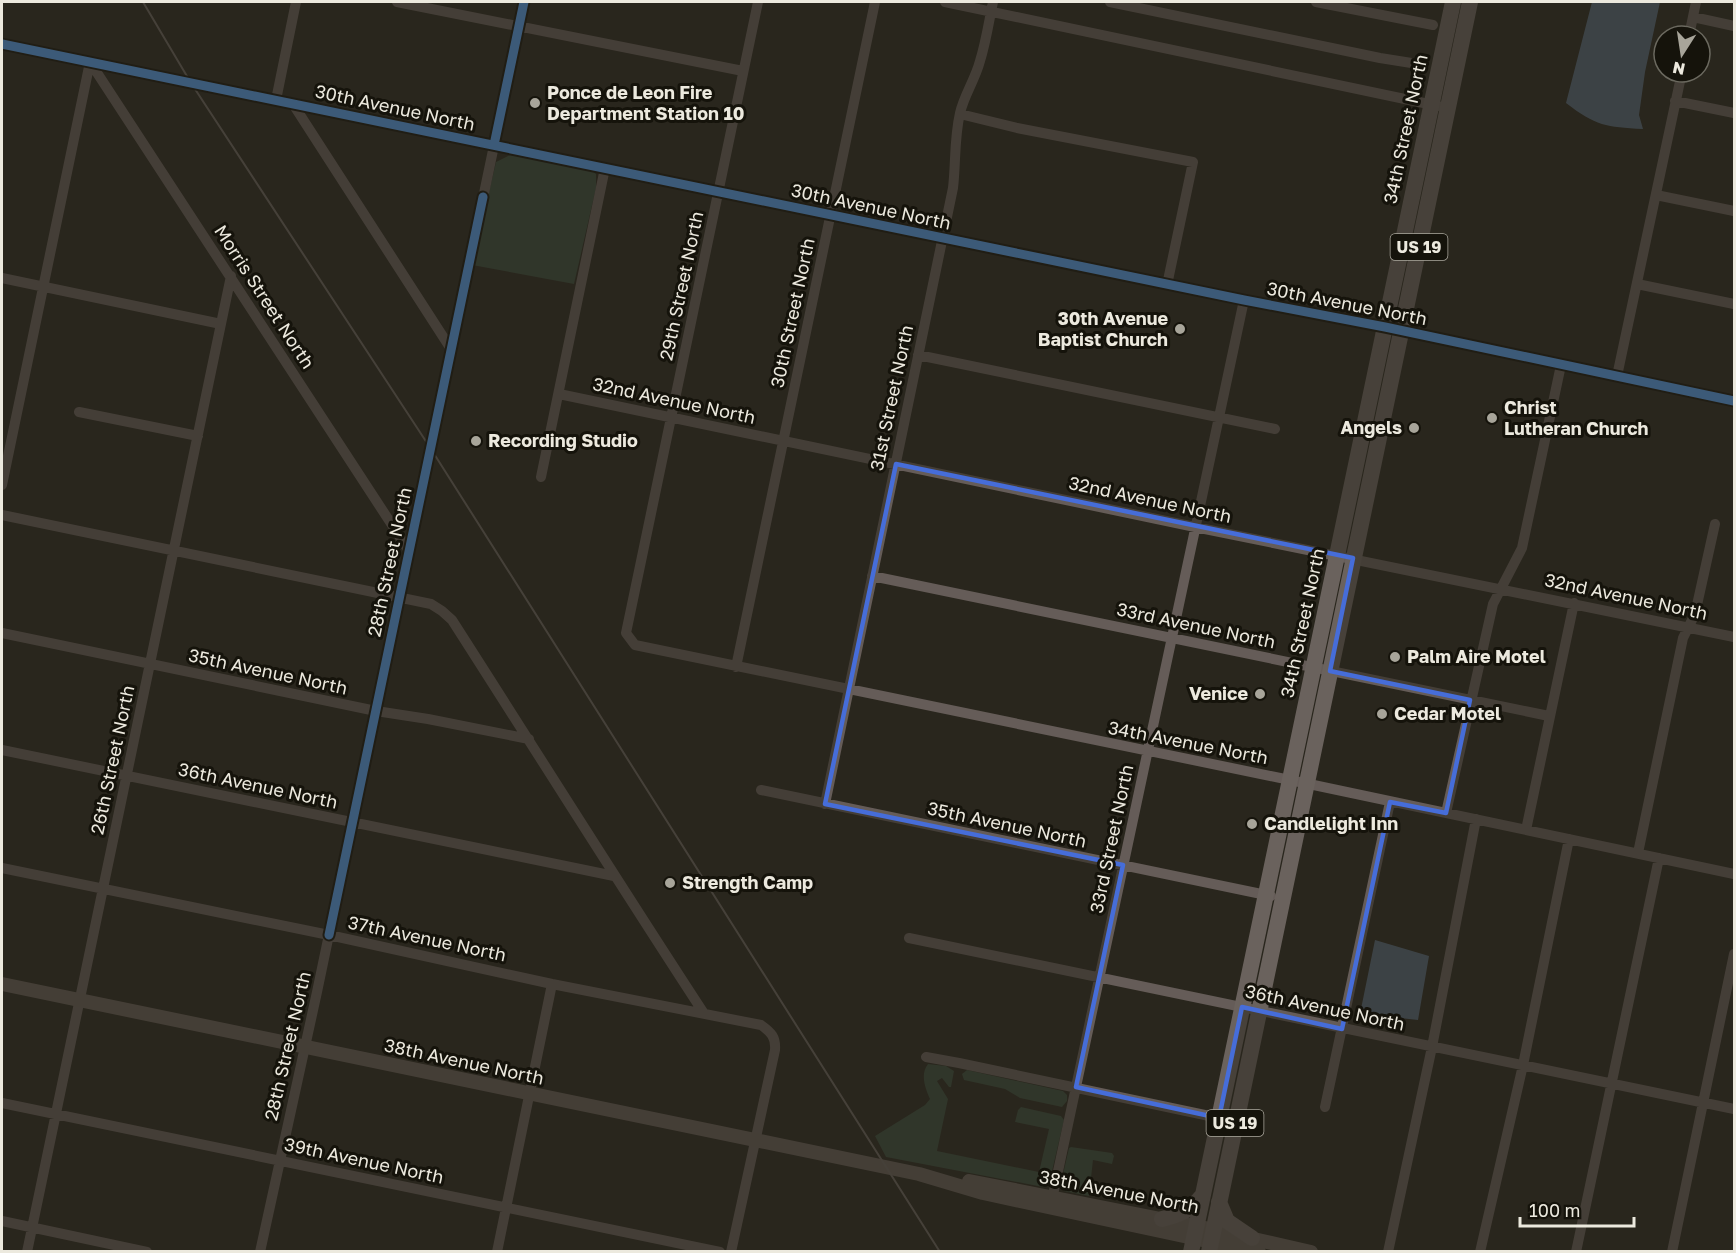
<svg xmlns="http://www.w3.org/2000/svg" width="1736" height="1253" font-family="'Golos Text',sans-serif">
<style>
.green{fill:#38493a}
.water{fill:#536577}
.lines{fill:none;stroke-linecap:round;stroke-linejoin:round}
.minor{stroke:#655c58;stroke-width:10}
.major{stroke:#655c56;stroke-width:14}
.highway{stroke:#6a625d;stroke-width:16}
.rail{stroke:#67615b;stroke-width:2}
.cycleway-casing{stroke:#15130b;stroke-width:13}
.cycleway{stroke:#5399e6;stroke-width:9}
.marked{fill:none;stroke:#466dd9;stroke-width:4.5;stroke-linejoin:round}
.poi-dot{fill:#a8a59a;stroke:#15130b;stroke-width:2}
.labels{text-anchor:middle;stroke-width:6;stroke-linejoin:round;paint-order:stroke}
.shield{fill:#15130b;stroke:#aca99f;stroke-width:1.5}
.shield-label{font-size:16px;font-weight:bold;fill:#ece9de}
.poi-label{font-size:18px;font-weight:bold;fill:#ece9de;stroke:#15130b;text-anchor:start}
.street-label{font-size:18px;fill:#ece9de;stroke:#15130b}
</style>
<rect width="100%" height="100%" fill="#29261d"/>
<!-- green -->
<path class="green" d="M510,155L590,169L596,174V188L574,284L472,265L496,162Z
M928,1064L946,1066L954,1071L951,1087H949L942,1078L937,1081L948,1099L937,1151L1039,1172L1049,1129L1015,1122L1018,1110L1021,1107L1061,1116L1064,1120L1049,1184L1043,1187L886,1157L875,1136L925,1105L930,1099C925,1088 920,1074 928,1064Z
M967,1070L1063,1091L1067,1095V1101L1062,1107L1020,1098L1005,1089L964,1080L962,1074Z
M1071,1147L1112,1153L1114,1156L1112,1164L1093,1160L1089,1196L1064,1191L1061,1183L1069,1148Z"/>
<!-- water -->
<path class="water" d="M1592,2H1660L1645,72L1639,115L1643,129C1606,127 1596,126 1566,103Z
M1375,940L1429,956L1418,1020L1391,1017L1361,1009Z"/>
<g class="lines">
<!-- minor -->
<path class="minor" d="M397,2L743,71
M758,2L626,633L635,645L1290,780L1734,874
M945,2L1438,106
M1110,2L1380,58L1424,65
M1316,2L1433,25
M1693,17L1734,26
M1689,36L1696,2
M2,44L1244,300L1385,327L1734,401
M90,62L409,551
M276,100L296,2
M1675,101L1734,113
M293,104L451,349
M960,114L1017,128L1193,162L1167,285
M1656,195L1734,211
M2,278L221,324
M1637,284L1734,304
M918,355L1275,429
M1617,376L1682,72
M559,394L1195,527L1734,637
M79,412L198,436
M541,477L605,168
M2,485L90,62
M2,515L431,604L442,611L452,620C536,751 618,882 703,1012
M872,576L1549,716
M2,633L376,711L428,719L529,739
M736,667L875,2
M2,750L614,876
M761,790L1271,896
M825,804L953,188C956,162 954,139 960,113C964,95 975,80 980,61C986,42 989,21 993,2
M1446,813L1493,604L1522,548L1561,365
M1526,830L1574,603
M1638,853L1683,638L1695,614L1715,524
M2,868L329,935L552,984L761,1025C771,1032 776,1037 775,1050L731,1252
M909,938L1734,1109
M926,1057L959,1063L1219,1118
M2,1103L720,1252
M1325,1107L1390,802
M1051,1204L1244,300
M2,1221L147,1252
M27,1252L231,276
M260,1252L317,992L524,2
M497,1252L552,984
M1388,1252L1432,1047L1476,819
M1480,1252L1523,1065L1569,839
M1576,1252L1659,858
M1672,1252L1734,954"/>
<!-- major -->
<path class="major" d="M2,984L919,1174L983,1193L1259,1252
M969,1181L1196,1226L1311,1252"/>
<!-- highway -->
<path class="highway" d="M1219,1202L1227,1221L1252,1238
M1162,1219C1179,1215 1191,1210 1202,1196
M1191,1252L1453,2
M1209,1252L1470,2"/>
<!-- rail -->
<path class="rail" d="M143,2L191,83L431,449L940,1252"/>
<defs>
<path id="cycleway" d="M2,44L1244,300L1385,327L1734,401
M494,145L524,2
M329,935L483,197"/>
</defs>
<!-- cycleway casing -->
<use href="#cycleway" class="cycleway-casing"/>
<!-- cycleway -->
<use href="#cycleway" class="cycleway"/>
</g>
<!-- marked area -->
<path d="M0 0H1736V1253H0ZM896,464L1353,558L1330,671L1470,700L1446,813L1390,802L1342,1029L1242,1007L1219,1118L1076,1087L1123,865L825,804Z" fill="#29261d" fill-opacity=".55" fill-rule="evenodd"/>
<path class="marked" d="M896,464L1353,558L1330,671L1470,700L1446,813L1390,802L1342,1029L1242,1007L1219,1118L1076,1087L1123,865L825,804Z"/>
<!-- markers -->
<g class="poi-dot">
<circle cx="535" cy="103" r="6"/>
<circle cx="1180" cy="329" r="6"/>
<circle cx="1492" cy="418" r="6"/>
<circle cx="1414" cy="428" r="6"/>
<circle cx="476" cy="441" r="6"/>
<circle cx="1395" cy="657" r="6"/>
<circle cx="1260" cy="694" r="6"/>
<circle cx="1382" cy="714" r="6"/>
<circle cx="1252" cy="824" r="6"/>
<circle cx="670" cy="883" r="6"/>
</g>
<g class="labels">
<!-- shield labels -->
<g class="shield">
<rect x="1390.5" y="234" width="57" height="26" rx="4.5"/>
<rect x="1206.5" y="1110" width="57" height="26" rx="4.5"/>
</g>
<g class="shield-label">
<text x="1419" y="253">US 19</text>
<text x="1235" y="1129">US 19</text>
</g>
<!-- poi labels -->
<g class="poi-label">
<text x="547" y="99">Ponce de Leon Fire<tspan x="547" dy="21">Department Station 10</tspan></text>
<text x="1168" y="325" text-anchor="end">30th Avenue<tspan x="1168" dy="21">Baptist Church</tspan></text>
<text x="1504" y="414">Christ<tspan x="1504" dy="21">Lutheran Church</tspan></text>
<text x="1402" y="434" text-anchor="end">Angels</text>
<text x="488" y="447">Recording Studio</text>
<text x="1407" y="663">Palm Aire Motel</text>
<text x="1248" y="700" text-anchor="end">Venice</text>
<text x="1394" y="720">Cedar Motel</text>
<text x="1264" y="830">Candlelight Inn</text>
<text x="682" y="889">Strength Camp</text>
</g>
<!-- street labels -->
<g class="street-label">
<text transform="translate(395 108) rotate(12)" y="6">30th Avenue North</text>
<text transform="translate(1406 129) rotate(-78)" y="6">34th Street North</text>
<text transform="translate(871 207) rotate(12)" y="6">30th Avenue North</text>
<text transform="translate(682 286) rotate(-78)" y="6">29th Street North</text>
<text transform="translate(264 297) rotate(57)" y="6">Morris Street North</text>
<text transform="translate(1347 304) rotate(11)" y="6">30th Avenue North</text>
<text transform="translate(793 313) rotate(-78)" y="6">30th Street North</text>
<text transform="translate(892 398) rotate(-78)" y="6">31st Street North</text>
<text transform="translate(674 401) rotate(12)" y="6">32nd Avenue North</text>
<text transform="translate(1150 500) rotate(12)" y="6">32nd Avenue North</text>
<text transform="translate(390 562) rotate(-78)" y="6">28th Street North</text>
<text transform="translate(1626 597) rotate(12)" y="6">32nd Avenue North</text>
<text transform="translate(1303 623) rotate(-78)" y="6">34th Street North</text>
<text transform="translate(1196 626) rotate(12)" y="6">33rd Avenue North</text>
<text transform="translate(268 672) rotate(12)" y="6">35th Avenue North</text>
<text transform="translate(1188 743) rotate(11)" y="6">34th Avenue North</text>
<text transform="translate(113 760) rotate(-78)" y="6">26th Street North</text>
<text transform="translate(258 786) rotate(12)" y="6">36th Avenue North</text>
<text transform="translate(1007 825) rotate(12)" y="6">35th Avenue North</text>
<text transform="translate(1112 839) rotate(-78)" y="6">33rd Street North</text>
<text transform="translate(427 939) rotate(12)" y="6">37th Avenue North</text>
<text transform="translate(1325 1008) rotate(12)" y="6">36th Avenue North</text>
<text transform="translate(288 1046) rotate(-77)" y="6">28th Street North</text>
<text transform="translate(464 1062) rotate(12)" y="6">38th Avenue North</text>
<text transform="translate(364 1161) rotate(12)" y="6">39th Avenue North</text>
<text transform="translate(1119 1192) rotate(11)" y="6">38th Avenue North</text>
</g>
</g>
<!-- border -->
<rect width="1736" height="1253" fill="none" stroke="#ece9de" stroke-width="6"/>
<!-- north arrow -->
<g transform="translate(1682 54) rotate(192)"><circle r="28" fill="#15130b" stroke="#6b695f" stroke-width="1.5"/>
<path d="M0-4.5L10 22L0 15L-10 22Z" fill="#a8a59a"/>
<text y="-9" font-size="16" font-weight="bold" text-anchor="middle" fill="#ece9de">N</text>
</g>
<!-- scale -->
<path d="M1520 1217v9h114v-9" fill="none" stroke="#ece9de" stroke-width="3"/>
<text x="1529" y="1217" font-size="18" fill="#ece9de" stroke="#15130b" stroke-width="4.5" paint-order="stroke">100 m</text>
</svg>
